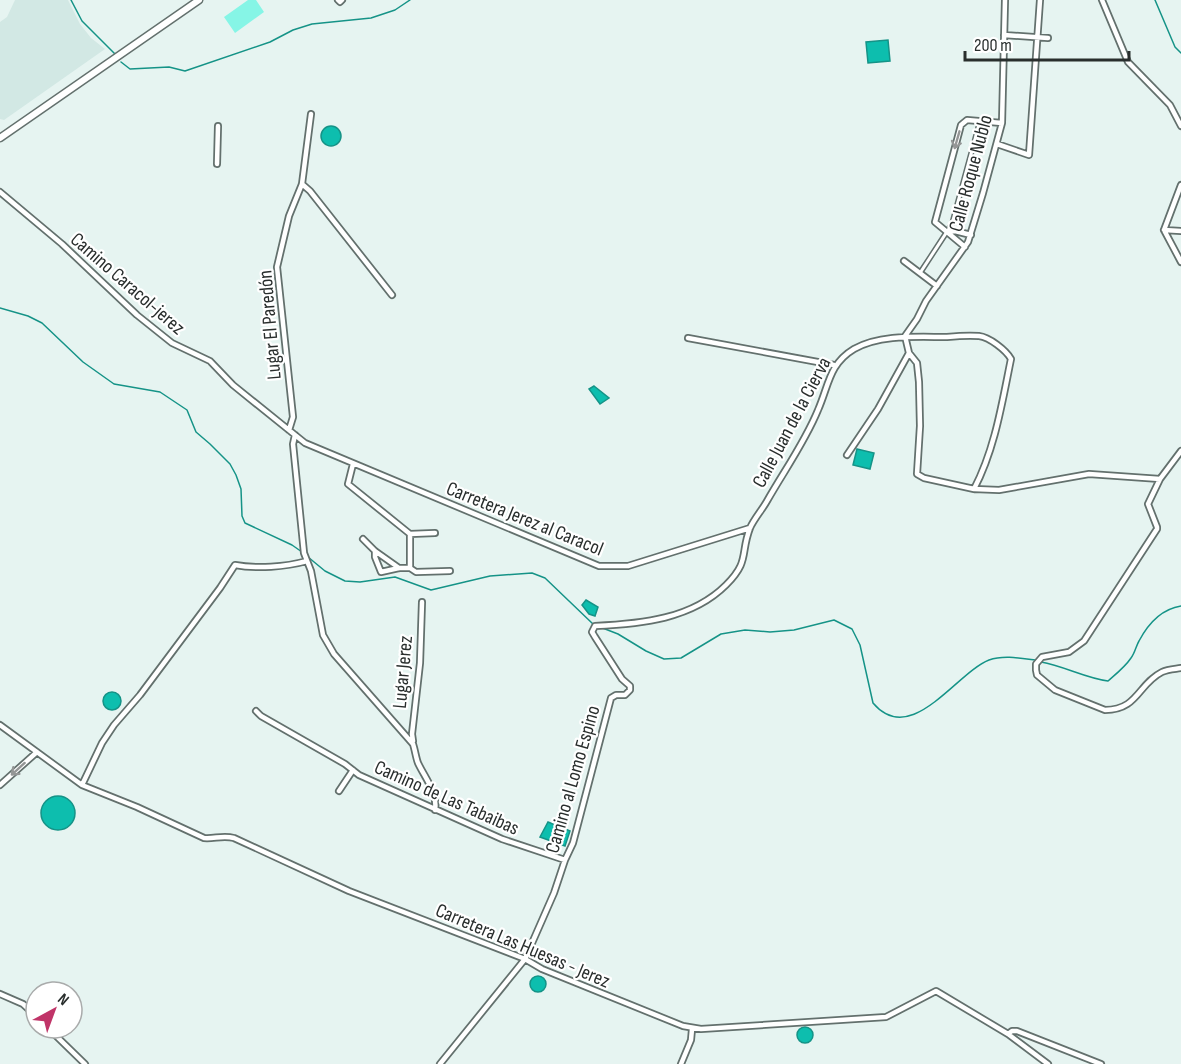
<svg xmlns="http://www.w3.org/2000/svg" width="1181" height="1064" font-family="'Sofia Sans Condensed',sans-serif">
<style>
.built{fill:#d2e8e4}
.green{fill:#86f5e6}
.water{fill:#0dbeae;stroke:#159387;stroke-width:1.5}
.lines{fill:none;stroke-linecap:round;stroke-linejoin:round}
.stream{stroke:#159387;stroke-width:1.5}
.pedestrian-casing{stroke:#63706d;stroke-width:6}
.minor-casing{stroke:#63706d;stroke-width:8}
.secondary-casing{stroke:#63706d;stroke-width:9}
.pedestrian{stroke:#fff;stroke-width:3}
.minor{stroke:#fff;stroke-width:4.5}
.secondary{stroke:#fff;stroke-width:6}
.oneway{stroke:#949696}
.labels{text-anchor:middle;stroke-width:4.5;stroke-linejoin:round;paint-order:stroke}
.street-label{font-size:20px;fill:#292e2d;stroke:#fff}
</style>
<rect width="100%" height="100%" fill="#e6f4f1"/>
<!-- built -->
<path class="built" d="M15,0H68L80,24L91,38L105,49L4,120L0,119V22L7,17Z"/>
<!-- green -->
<path class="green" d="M248,0H256L264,12L235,33L224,17Z"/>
<!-- water -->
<path class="water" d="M888,40L890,61L868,63L866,42Z
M321 136a10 10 0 1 1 20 0a10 10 0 1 1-20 0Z
M594,386L609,398L600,404L589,389Z
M857,449L874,453L870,469L853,465Z
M586,600L598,607L595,616L589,614L582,605Z
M103 701a9 9 0 1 1 18 0a9 9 0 1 1-18 0Z
M41 813a17 17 0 1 1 34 0a17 17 0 1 1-34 0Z
M548,822L570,831L565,846L540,837Z
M530 984a8 8 0 1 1 16 0a8 8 0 1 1-16 0Z
M797 1035a8 8 0 1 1 16 0a8 8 0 1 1-16 0Z"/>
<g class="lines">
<!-- stream -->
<path class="stream" d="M71,0L82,21L115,54
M1155,0L1175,47L1181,53
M121,62L130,69L169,67L185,71L270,42L293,30L312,24L371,18L395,10L410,0
M0,308L28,316L42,323L83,362L114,384L160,392L187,410L196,432L210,444L230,464L236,475L241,489L242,516L245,523L292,545L302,552
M308,557L325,571L345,581L360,582L395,577L431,590L490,576L532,573L545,578L593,624
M600,627L618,634L646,651L664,659L681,658L721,634L745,630L770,632L794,630L834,620L852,629L860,645L873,703C911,748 956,673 989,660C1003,655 1020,658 1035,660
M1041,662C1064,666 1085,678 1108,681C1116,674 1125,667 1131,658C1135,653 1136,646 1139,641C1148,624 1162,609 1181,606"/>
<defs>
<path id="pedestrian" d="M920,273L952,224L980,121"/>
<path id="minor" d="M338,0L340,2L342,0
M1005,0L1002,123L983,193L968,242L926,301L917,319L905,336L909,353L917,363L919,382L920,426L917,474L924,478L974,489L999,490L1089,474L1160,479L1181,451
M1102,0L1128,62L1170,105L1181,126
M1004,35L1048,38
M997,144L1029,155L1040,0
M217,164L218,126
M302,184L310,191L392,295
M0,192L62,244L137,315L172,343L210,361L233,385L305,443L599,566H628L750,528
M1164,230L1181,185
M1164,230L1181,262
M1164,230L1181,231
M948,232L955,231L971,235
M965,247L935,222L961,125L967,120L1002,123
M904,261L937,286
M688,338L834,365
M289,430L293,417L277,267L289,216L302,184L311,114
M295,435L293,444L304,553L311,571L323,635L334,654L413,744C415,750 416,758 418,763C425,778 438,793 435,810
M847,455L878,409L909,353
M353,464L348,484L410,534L435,533
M1160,479L1148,504L1157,527V529L1084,641L1069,652L1042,657L1036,664V670L1037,675L1055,690L1105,710C1138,710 1138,684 1162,672C1168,669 1175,669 1181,668
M410,534V568L416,572L450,571
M363,539L375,551L399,568
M375,551V557L381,572L399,568H410
M256,711L261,716L345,764L359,775L502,839L565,860
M0,725L82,785L137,807L204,838C214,839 223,835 234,838L349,891L525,959L542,969L683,1026L701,1029L886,1017L936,991L1008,1034L1048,1064
M413,741L412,734L420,663L422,602
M0,785L37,752
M82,785L102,743L114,725L140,695L220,588L235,565C257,569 285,567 307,561
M339,791L353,770
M0,994L23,1004L36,1016
M48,1028L85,1064
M1008,1034L1012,1031H1017L1101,1064
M440,1064L525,959L554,893L565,860L573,843L611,698L616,695H625L630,690V686L622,679L595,637L592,632L595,626C641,624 692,619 726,585C750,561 740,554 750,528C754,519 762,510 767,501C784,471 805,442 818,410C829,385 829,364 854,349C880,334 918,337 947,337C957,336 968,335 979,336C989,337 1006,350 1011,359C1002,403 995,449 974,489
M681,1064L691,1040L692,1029"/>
<path id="secondary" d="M0,138L199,0"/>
</defs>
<!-- pedestrian casing -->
<use href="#pedestrian" class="pedestrian-casing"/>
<!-- minor casing -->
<use href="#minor" class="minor-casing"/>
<!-- secondary casing -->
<use href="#secondary" class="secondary-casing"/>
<!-- pedestrian -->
<use href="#pedestrian" class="pedestrian"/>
<!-- minor -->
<use href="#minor" class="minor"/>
<!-- secondary -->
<use href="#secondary" class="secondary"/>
</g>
<!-- one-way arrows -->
<defs><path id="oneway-shaft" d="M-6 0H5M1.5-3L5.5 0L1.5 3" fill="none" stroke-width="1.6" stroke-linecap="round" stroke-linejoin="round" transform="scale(1.5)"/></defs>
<g class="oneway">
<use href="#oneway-shaft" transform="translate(957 140) rotate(106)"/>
<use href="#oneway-shaft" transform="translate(18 769) rotate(138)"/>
</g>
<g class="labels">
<!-- street labels -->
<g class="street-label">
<text transform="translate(970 173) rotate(-75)" y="7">Calle Roque Nublo</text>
<text transform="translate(128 283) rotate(41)" y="7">Camino Caracol-jerez</text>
<text transform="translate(269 325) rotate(-95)" y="7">Lugar El Paredón</text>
<text transform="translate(791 422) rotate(-62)" y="7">Calle Juan de la Cierva</text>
<text transform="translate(525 518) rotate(22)" y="7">Carretera Jerez al Caracol</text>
<text transform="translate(402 672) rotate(-85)" y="7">Lugar Jerez</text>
<text transform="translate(572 779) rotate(-74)" y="7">Camino al Lomo Espino</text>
<text transform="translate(447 797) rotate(24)" y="7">Camino de Las Tabaibas</text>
<text transform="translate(523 945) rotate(23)" y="7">Carretera Las Huesas - Jerez</text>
</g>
</g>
<!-- north arrow -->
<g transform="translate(54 1010) rotate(41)"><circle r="28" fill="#ffffff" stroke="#a9abab" stroke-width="1.5"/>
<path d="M0-4.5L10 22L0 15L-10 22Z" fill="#c03468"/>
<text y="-9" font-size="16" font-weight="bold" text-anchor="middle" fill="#292e2d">N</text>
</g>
<!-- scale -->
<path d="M965 51v9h164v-9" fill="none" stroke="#292e2d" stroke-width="3"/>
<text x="974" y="51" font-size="18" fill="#292e2d" stroke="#ffffff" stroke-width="4.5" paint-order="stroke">200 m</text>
</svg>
